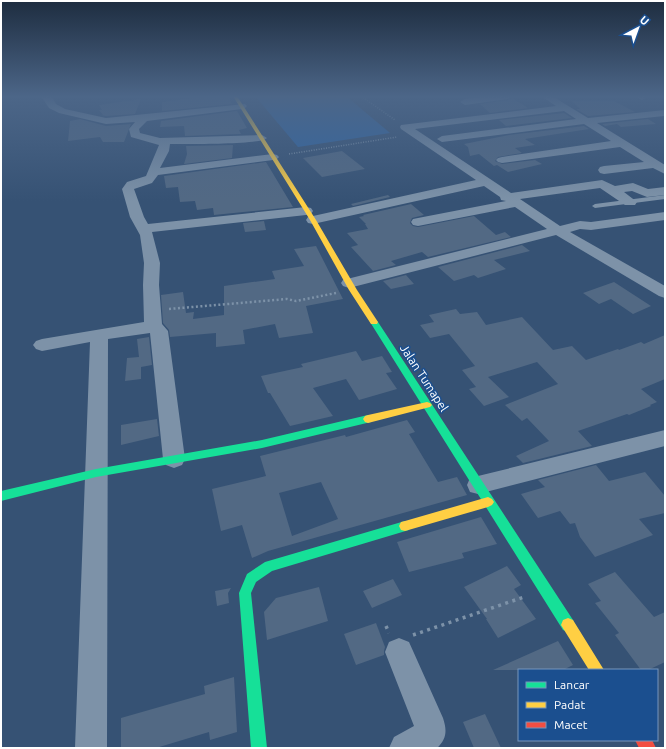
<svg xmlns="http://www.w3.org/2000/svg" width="666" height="749" font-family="Ubuntu,sans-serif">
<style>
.green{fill:#2f66a5}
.building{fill:#526984;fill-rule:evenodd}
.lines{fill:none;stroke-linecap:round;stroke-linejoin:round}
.path-far2{stroke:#7d92a8;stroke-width:1.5;stroke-dasharray:1 1.5;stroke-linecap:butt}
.path-far1{stroke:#7d92a8;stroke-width:2.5;stroke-dasharray:2 2.5;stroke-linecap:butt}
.path{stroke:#7d92a8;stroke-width:3.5;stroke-dasharray:3 4.5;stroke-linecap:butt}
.lane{fill:#7d92a8;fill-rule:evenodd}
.street{fill:#7d92a8;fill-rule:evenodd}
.fast{fill:#16e098;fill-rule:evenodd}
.slow{fill:#ffcf43;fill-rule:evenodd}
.jam{fill:#f24e42;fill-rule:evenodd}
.labels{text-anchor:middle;stroke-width:3;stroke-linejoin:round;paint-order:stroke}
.street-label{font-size:12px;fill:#fff;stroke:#1b4f8f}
</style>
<rect width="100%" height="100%" fill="#365274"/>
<!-- green -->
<path class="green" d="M255,96H346L390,133L298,147Z"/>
<!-- building -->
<path class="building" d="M209,96H228L232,104L162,111V102Z
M512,98L528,108L490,113L480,104L508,100Z
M141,99L135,114L106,116L101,115H103L99,110H102L99,105Z
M572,101H614L635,112L588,116L576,109H580Z
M237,111L247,128L239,130L241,134L185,136L184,126L160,127L161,121Z
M564,113L572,118L506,126L499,120Z
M80,119L106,126L131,124L124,142H103L100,137L68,141L70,121Z
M648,119L656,124L621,127L617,124L605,126L602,124Z
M584,126L589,129L525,139L535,145L515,148L522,153L498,157L495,161L502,164L535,160L542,164L508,172L497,165L494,166L479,154L470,156L468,147L464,144L509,135Z
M233,145L232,158L184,164L187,154L186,146Z
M342,151L365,169L322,177L303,158Z
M266,162L293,207L214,215L213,208L197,210L195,201L180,202L178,187L166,188L164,176Z
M388,195L390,197L353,206L351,204Z
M411,204L424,215L412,218L410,223L413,226L418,227L474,216L496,235L505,232L511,237L428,257L422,252L391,261L396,265L373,271L351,247L358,245L347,233L368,229L365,224H366L359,217L364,216L363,215Z
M264,221L266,230L245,232L243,223Z
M522,245L530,251L494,260L506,269L478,278L474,275L454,281L438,267Z
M316,246L343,299L306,306L313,333L279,338L275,324L243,330L245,344L216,347V333L170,337L169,330L163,323L161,295L183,292L186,313L194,312L193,319L224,315V286L275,279L272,271L304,266L294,249Z
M406,275L414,284L391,289L383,281Z
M614,282L651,306L633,314L611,299L599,304L583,293Z
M456,309L460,314L477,312L486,325L522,317L553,350L572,346L586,360L618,349L619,350L641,342L644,344L665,335V379L641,389L657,402L650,405L651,406L629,415L627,414L578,431L592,446L523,463L516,456L549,441L527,418L522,421L505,405L558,384L537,362L488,377L509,397L484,406L469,389L476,387L462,370L475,366L449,334L430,338L420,325L434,322L429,315Z
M149,337L152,365L141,367V379L125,381L127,358L139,357L137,339Z
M356,351L362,361L382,356L392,372L386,373L397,389L359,400L346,379L313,388L333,416L290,426L270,393H268L261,376L303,367L301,364Z
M157,419L159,436L121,445V425Z
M407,420L415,432L409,434L438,482L457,477L467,495L268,551L252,558L242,525L221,531L212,489L266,476L260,456L345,435L346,437ZM321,482L338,519L292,536L279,493Z
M596,465L609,481L645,472L665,496V513L639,519L653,535L595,557L580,537L575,523L570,524L560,511L538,518L521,494L545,487L538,480Z
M481,517L497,544L462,553L464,558L409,572L397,542Z
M507,566L521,585L514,589L536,619L498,638L486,619H487L464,587Z
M615,572L654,617L665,612V662L648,670H641L615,635L619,633L595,603L601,601L588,584Z
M393,579L402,595L372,608L363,591Z
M319,587L328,621L267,640L264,612L276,598Z
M231,588L228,593L229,603L217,606L215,591Z
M376,623L385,647L384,651V655L356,665L344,634Z
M558,641L573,665L563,670H493Z
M234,677L237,732L210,740L209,732L156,748H121V718L205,694L204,686Z
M485,714L501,748H474L463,722Z"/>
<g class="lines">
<!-- path-far2 -->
<path class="path-far2" d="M361,96L395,120
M289,154L397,137"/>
<!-- path-far1 -->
<path class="path-far1" d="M169,309L287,299L296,301L336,293"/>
<!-- path -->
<path class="path" d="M386,626L389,633
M413,635L524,597"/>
<!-- lane -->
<path class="lane" d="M665,195V199L595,208L592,206L595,204Z"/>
<!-- street -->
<path class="street" d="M41,96H51L56,104L65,109L106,118L245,104L247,106L245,108L242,109L147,121L139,129L140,133L160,138L262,135L267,138C261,145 185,144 170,144L169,151L160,168L273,154L277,155L279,157L277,159L273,160L158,175L152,183L134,189L144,217L148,224L306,207L311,208L313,211L311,214L306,215L152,232L160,263L159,285L162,324L168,331L185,459L182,465L174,468L166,465L163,459L150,333L108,339L107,748H75L90,342L42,351L36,349L33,345L36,341L42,339L144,322L143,285L144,263L140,235L130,217L122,189L127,182L146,176L159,145L131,137L129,129L135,122L106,124L59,113L49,108Z
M489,96H513L508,99L465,105L460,102L465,99Z
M541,96H552L588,118L665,110L664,116L597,123L665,165V174L653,168L604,174L600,173L598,170L600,167L604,166L644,162L620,147L502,163L498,162L496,160L498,158L502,157L611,141L584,124L442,142L437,139L442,136L576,119L564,111L415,129L511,193L602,180L615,186L633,183L648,189L665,187V195L647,197L632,191L624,192L637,202L635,205H625L600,188L520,199L560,226L580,221L591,222L665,212V220L591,230L580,229L570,232L665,286V298L659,296L556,235L349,288L343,286L341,283L343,280L547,229L515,207L418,226L413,225L411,222L413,219L418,218L506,201L501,200L500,197L484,186L313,224L308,223L306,220L308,217L313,216L476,180L401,129L400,127L401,125L556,106Z
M634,96H646L647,97L642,100Z
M665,430V446L478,494L470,492L467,485L470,478L478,476Z
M399,638L409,642L443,718C447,730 447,739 437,748H389L394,737L414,726L385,652L389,642Z"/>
<!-- fast -->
<path class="fast" d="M374,319L378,322L573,620L575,625L573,630L568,632L563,630L370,322Z
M368,415L371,416L373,419L371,422L262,448L96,477L1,501V491L96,469L262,440Z
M405,521L409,522L411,526L409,530L272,571L256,582L251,593L267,748H251L239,593L247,574L265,562Z"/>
<!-- slow -->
<path class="slow" d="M233,96H237L316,220L357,290L378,322L377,324H371L349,290L310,220Z
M427,402L430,403L432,405L430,407L368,423L365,422L363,419L365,416L368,415Z
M488,497L492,499L494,502L492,505L488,507L405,531L401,530L399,526L401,522L405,521Z
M568,618L573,620L604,670H589L561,625L563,620Z"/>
<!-- jam -->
<path class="jam" d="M635,740H652L656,748H639Z"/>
</g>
<!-- sky -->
<linearGradient id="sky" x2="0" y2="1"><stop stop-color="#1e2d40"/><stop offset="0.48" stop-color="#4c6688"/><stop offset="1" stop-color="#4c6688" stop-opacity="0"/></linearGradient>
<rect width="666" height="201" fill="url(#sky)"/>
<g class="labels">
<!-- street labels -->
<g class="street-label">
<text transform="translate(424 378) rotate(57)" y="4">Jalan Tumapel</text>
</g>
</g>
<!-- border -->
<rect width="666" height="749" fill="none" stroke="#ffffff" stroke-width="4"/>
<!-- legend -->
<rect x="518" y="669" width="140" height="72" fill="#1b4f8f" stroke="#7695bc"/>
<rect x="526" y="682" width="20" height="6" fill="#16e098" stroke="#7695bc"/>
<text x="554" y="689" font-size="12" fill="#ffffff">Lancar</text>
<rect x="526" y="702" width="20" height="6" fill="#ffcf43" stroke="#7695bc"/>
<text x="554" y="709" font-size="12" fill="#ffffff">Padat</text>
<rect x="526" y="722" width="20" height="6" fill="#f24e42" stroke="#7695bc"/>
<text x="554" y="729" font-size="12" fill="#ffffff">Macet</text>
<!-- north arrow -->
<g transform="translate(638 28) rotate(41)" stroke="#1b4f8f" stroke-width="3" paint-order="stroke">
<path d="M0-3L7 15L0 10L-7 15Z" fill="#ffffff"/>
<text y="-6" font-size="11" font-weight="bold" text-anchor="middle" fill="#ffffff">U</text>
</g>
</svg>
